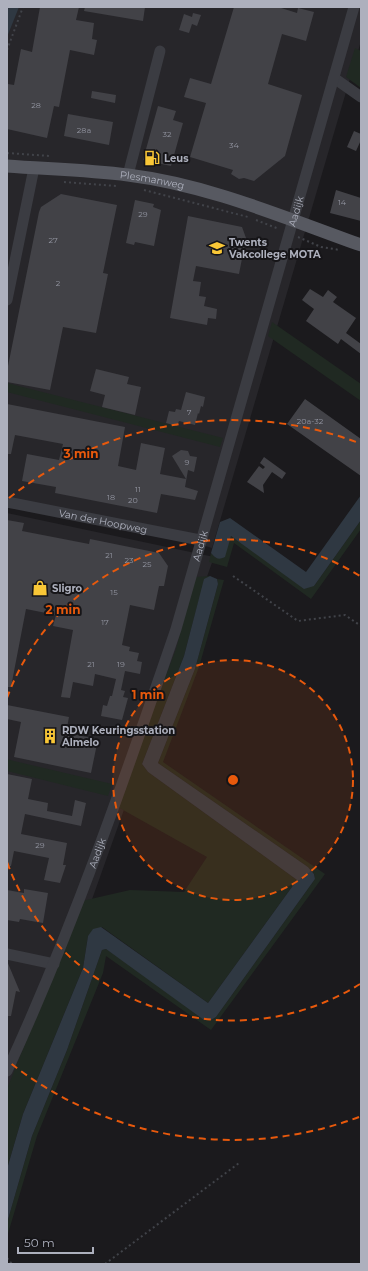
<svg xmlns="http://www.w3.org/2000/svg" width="368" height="1271" font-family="Montserrat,sans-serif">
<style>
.built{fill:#27262a}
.green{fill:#202922}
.water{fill:#2f3842}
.building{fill:#424247}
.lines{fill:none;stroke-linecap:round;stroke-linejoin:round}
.path{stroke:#414349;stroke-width:2;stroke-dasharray:2 3;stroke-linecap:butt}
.minor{stroke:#3b3c42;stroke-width:11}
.major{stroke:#575961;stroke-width:13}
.ring{fill:none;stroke:#e8590c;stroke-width:2;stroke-dasharray:7 5}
.labels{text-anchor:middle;stroke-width:4;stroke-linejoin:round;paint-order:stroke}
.number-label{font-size:8px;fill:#9294a0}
.poi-label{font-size:10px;font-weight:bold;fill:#adb0bd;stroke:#161518;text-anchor:start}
.street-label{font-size:10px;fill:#adb0bd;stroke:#161518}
.centre{fill:#e8590c;stroke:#161518;stroke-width:2}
.ring-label{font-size:12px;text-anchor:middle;font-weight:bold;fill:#e8590c;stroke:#161518;stroke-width:4;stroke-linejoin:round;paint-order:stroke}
</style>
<rect width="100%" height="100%" fill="#1b1a1d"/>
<!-- built -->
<path class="built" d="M7,7H361V41L212,548L173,536L7,501Z
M7,513L214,557L7,1138Z"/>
<!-- green -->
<path class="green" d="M355,48L361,51V88L346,77Z
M272,322L361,384V401L268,336Z
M7,383L223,438L220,447L7,392Z
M361,520V529L311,599L234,543L227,567L209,562L211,553L216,558L231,536L314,586Z
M210,576L204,580L184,656L142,764L148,772L297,880L208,1003L102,927L88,936L83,968L23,1114L7,1169V1089L82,901L130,890L184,892L207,857L116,806L176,649L195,577Z
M217,579L224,580L199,667L163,762L325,874L211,1030L106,956L103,973L37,1136L7,1237V1223L32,1136L67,1050L102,950L106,949L211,1020L216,1017L315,879L314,874L308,867L158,763L195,669L218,584Z
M7,759L14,761L112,784L108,796L7,771Z"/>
<!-- water -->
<path class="water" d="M7,7H19L7,37Z
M361,495V520L314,586L304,589L231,536L225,557C218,560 216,559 211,553L220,522L230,518L306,572Z
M210,576L217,579L218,584L195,669L158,763L308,867L314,874L315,879L216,1017L211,1020H204L106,949L102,950L67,1050L32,1136L7,1223V1169L23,1114L83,968L88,936L93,929L101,927L208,1003L297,880L148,772L142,764L184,656L204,579Z"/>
<!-- building -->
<path class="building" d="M40,7H79L76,20L94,23L92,39L97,40L94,55L70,50L59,107L54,106L47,138L7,129L8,84L14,85L21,49L32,52Z
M85,7H145L143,21L84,11Z
M234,7H278L297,13L298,8L314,12L306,41L282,34L268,84L302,95L285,156L254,181L244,178L239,179L231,174L233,170L190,157L206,103L184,97L190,78L211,84Z
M193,13L201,15L197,26L192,24L189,33L179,30L184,14L192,17Z
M92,91L116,95L115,103L91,98Z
M158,106L176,111L173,120L183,123L171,166L143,160Z
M68,114L113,122L109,145L64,136Z
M354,131L361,134V140L356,151L347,147Z
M336,190L361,198V221L330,213Z
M61,194L117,205L103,273L108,274L96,333L63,327L50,390L7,382V371L39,212L41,207Z
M135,200L154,204L153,207L161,210L154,246L135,242L134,245L126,243Z
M188,216L242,227L246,238L239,274L196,266L193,281L201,282L199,296L206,297L204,306L217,309L216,319L208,318L207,325L170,318Z
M310,289L323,297L328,290L337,297L333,302L356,318L346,333L361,344V354L341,339L338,344L306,321L314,309L302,300Z
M96,369L129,377L127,384L141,387L135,415L102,407L105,395L90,391Z
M186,392L205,397L203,407L201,406L199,414L198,413L195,425L179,421L177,426L166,423L169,411L175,412L176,409L181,410Z
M305,399L361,439V476L287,424Z
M7,404L125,427L118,466L136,470L141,443L165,448L160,474L186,479L172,456L181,450L188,451L190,456L197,457L194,472L188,470L185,487L198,491L195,500L161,494L157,513L55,493L56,487L22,481L27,454L59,460L63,444L15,435L11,454H7Z
M264,457L286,473L282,479L272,472L263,485L264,493L247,482L259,466L263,469L265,467L260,463Z
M7,520L24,523L22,531L89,544L90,539L159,553L168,566L164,586H159L154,610L130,605L122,645L130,647L129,651L139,653L137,661L142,662L140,674L125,671L121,690L125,691L123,697L128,698L122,720L101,716L103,705L107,706L110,696H112L116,679L95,674L93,686L73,682L70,698L61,697L73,630L53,626L56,615L26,609L11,687H7Z
M7,705L69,717L66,733L98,739L91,773L14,757L21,722L7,719Z
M7,774L32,779L28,799L48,803L47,811L72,816L75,800L86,803L81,826L25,814L21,834L67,843L63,865H66L60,883L44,880L49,858L14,851L11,866H7Z
M24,889L48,893L43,923L20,919L19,922L7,920V890L24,893Z
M7,961L20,992L16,991L11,1016H7Z"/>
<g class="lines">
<!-- path -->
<path class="path" d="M7,50L23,7
M7,153L50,156
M64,182L117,186
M144,190L248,217
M256,220L279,229
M298,237L321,247L340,250
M233,576L298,621L345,615L361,626
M7,1258L12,1264
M105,1264L239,1163"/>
<!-- minor -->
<g class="minor">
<path d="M334,78L361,97"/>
<path d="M128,175L160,51"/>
<path d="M7,300L34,168"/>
<path id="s1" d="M7,502L200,540"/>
<path d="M7,954L54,964"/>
<path id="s2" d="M7,1071C73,928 125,778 176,629L354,7"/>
</g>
<!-- major -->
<path class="major" id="s3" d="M7,166C47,169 88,170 128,175C209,185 285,218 361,245"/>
</g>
<!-- distance rings -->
<circle cx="233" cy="780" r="120" fill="#e8590c" fill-opacity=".12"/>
<g class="ring">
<circle cx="233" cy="780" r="120"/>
<path d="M360 984A240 240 0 0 1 7 862M7 698A240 240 0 0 1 360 576"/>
<path d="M359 1117A360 360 0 0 1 9 1062M9 498A360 360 0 0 1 359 443"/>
</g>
<!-- icons -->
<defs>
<symbol id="fuel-bare" viewBox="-9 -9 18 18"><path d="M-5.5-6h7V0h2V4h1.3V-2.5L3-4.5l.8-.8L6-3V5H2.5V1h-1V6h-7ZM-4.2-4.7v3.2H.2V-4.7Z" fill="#f9c737" stroke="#161518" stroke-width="2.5" paint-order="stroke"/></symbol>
<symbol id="school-bare" viewBox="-9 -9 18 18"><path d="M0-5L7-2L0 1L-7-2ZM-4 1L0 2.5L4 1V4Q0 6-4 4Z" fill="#f9c737" stroke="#161518" stroke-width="2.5" paint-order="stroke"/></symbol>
<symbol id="shop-bare" viewBox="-9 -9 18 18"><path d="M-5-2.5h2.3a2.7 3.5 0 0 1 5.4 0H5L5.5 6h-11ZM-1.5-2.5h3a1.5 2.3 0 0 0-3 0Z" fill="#f9c737" stroke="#161518" stroke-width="2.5" paint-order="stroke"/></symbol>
<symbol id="building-bare" viewBox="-9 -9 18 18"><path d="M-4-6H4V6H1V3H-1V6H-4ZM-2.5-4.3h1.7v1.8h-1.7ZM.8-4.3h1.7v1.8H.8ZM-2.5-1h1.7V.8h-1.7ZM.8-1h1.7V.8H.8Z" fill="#f9c737" stroke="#161518" stroke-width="2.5" paint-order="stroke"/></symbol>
</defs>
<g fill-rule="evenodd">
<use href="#fuel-bare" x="141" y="147" width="22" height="22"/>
<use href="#school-bare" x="206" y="237" width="22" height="22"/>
<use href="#shop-bare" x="29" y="577" width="22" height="22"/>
<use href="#building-bare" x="39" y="725" width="22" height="22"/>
</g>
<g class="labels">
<!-- number labels -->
<g class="number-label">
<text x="36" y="108">28</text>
<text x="84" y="133">28a</text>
<text x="167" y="137">32</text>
<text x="234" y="148">34</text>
<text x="342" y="205">14</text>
<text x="143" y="217">29</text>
<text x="53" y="243">27</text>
<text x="58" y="286">2</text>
<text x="189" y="415">7</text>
<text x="310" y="424">20a-32</text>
<text x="187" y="465">9</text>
<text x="138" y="492">11</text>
<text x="111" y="500">18</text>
<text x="133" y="503">20</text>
<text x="109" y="558">21</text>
<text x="129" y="563">23</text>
<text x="147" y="567">25</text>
<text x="114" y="595">15</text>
<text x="105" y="625">17</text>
<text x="91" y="667">21</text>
<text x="121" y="667">19</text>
<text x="40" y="848">29</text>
</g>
<!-- poi labels -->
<g class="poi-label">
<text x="164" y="162">Leus</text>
<text x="229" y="246">Twents<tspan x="229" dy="12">Vakcollege MOTA</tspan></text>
<text x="52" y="592">Sligro</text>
<text x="62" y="734">RDW Keuringsstation<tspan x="62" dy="12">Almelo</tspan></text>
</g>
<!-- street labels -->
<g class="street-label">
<text dy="4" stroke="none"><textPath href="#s3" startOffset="146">Plesmanweg</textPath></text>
<text dy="4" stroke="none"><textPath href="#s2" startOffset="908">Aadijk</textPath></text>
<text dy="4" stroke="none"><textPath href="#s1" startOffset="98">Van der Hoopweg</textPath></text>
<text dy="4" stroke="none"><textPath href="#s2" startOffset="560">Aadijk</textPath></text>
<text dy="4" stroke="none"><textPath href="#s2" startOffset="236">Aadijk</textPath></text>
</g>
</g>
<circle cx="233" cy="780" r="6" class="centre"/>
<g class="ring-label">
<text x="81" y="458">3 min</text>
<text x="63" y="614">2 min</text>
<text x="148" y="699">1 min</text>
</g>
<!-- border -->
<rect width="368" height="1271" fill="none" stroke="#adb0bd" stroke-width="16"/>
<!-- scale -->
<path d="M18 1247v6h75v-6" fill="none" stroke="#adb0bd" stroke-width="2"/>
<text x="24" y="1247" font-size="12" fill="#adb0bd" stroke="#161518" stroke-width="3" paint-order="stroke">50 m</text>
</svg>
